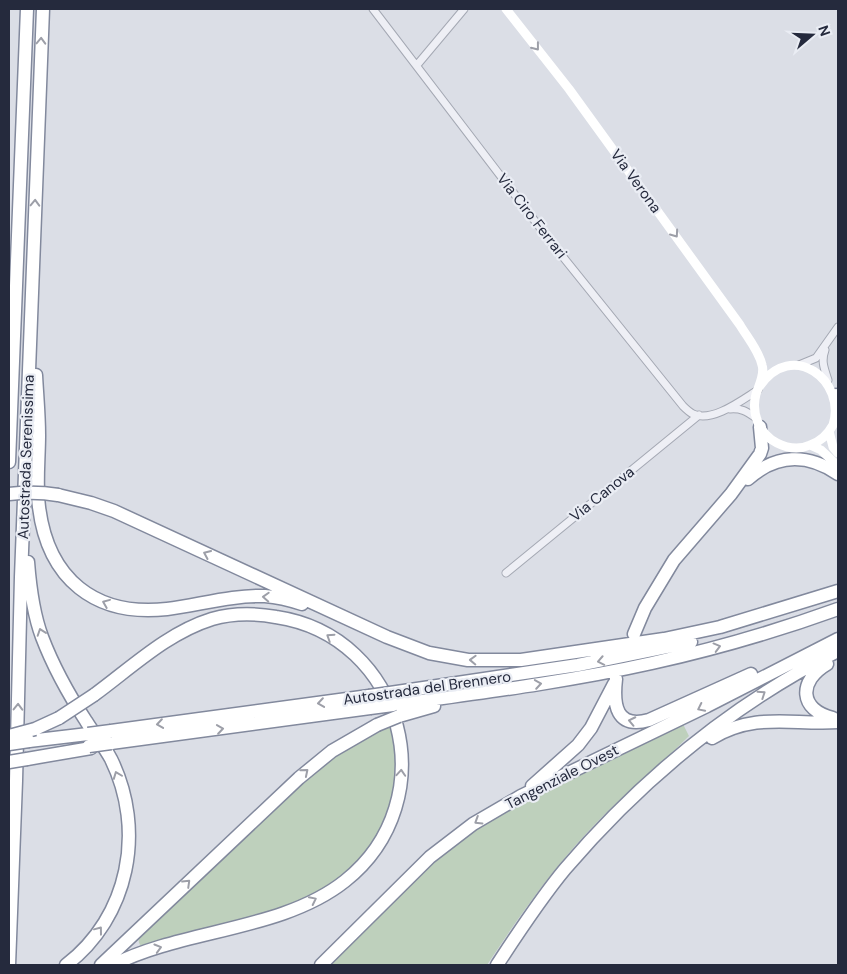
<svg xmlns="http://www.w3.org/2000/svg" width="847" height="974" font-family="'DM Sans',sans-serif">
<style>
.green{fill:#bed0bc}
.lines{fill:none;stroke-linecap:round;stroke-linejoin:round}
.street-casing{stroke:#a4a8b3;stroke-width:9}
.highway-casing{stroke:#82899d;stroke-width:15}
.street{stroke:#eeeff5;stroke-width:7}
.secondary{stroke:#fff;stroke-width:9}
.highway{stroke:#fff;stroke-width:12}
.highway-bridge-casing{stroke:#82899d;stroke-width:15;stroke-linecap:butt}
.highway-bridge{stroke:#fff;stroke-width:12}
.oneway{stroke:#9d9fa8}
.labels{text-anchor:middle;stroke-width:4.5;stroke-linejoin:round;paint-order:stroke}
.street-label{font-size:15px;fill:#252a3d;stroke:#eaedf4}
</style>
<rect width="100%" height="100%" fill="#dbdee6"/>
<!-- green -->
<path class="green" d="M393,724L398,758L390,812L365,857L329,887L278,909L142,947C138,943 138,940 140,935L334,754Z
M683,724L689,736C661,764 630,789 602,817C558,861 521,913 487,965H331L397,895L446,851L497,815Z"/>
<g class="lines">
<defs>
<path id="street" d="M373,9L551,242L683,406C686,409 689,412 693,414C712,423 742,400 758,390
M417,65L464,9
M825,350C821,361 824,368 828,380
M799,365L816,358L838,327
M730,409C742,408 747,412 756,418
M506,573L699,415"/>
<path id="highway" d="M36,375C37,395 39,415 39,435C39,459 36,484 39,507C48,579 95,617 167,609C199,605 232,595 265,596C278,597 290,600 302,604
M836,395L838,397
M9,462L27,9
M748,479C776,454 807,453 838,474
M58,495L91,503L114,511L387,637L429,653L468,660H521L664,639L720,627L838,591
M28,562C30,588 33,613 42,637C53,666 69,695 86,721C94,734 104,746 111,759C146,830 129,917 66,965
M634,634L645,608L674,560L731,494L760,454L762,448L760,427
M827,664C798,681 799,710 833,718
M616,679C613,705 616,729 649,720L751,674
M390,693L578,665L691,642
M94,695C131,668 167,633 212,619C233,613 254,613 276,617C404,636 447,800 345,881C282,931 183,929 113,965
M393,705C479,693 567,682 652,663C715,649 777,631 838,609
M399,716L434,706
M35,729L59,718
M111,731L369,696
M712,738C756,712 791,725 838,722
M29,741L88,734
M111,743L370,708
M27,759L91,748
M532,786L578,745L591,728L614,684
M9,965L16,781L21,577L43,9
M101,965L299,778L332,751L377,725
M321,965L430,857L473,824L521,796L707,706L838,639
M497,965C518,933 540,899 565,869C641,780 733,704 838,651"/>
</defs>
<!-- street casing -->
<use href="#street" class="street-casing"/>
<!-- highway casing -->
<use href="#highway" class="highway-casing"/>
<!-- street -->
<use href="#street" class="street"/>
<!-- secondary -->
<path class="secondary" d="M506,9L569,89L740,325C747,337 759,351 762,365C765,374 759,385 756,394C751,413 759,434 777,443C787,448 799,450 810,445C820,442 828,434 833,425C847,381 792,338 759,387
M829,431L833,447L838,453
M810,445L821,450L838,466"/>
<!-- highway -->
<use href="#highway" class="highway"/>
<defs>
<path id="highway-bridge" d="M9,494C26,492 41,492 58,495
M369,696L390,693
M370,708L393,705
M59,718L94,695
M377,725L399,716
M88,734L111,731
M9,736L35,729
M9,744L29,741
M89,746L111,743
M9,762L27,759"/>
</defs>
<!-- highway-bridge casing -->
<use href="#highway-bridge" class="highway-bridge-casing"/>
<!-- highway-bridge -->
<use href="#highway-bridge" class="highway-bridge"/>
</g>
<!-- one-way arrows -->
<defs><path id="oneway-chevron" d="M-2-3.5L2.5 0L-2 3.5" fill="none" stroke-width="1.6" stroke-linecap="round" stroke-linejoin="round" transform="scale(1.25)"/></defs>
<g class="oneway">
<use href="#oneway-chevron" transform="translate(41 41) rotate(-88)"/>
<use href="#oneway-chevron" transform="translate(536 47) rotate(52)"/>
<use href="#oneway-chevron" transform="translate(35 203) rotate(-88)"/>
<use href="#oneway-chevron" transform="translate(675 234) rotate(55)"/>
<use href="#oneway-chevron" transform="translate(207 554) rotate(-156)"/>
<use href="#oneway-chevron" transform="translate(266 597) rotate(-177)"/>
<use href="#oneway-chevron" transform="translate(106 603) rotate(-158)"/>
<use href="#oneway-chevron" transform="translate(41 632) rotate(-109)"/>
<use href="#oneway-chevron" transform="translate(330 637) rotate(-147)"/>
<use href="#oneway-chevron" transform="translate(717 647) rotate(-15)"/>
<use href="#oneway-chevron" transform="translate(473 660) rotate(-178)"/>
<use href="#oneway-chevron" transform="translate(601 661) rotate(169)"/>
<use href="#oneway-chevron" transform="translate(538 684) rotate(-9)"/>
<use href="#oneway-chevron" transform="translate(762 694) rotate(-34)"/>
<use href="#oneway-chevron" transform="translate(321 703) rotate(172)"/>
<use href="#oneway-chevron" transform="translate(18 707) rotate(-89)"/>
<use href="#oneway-chevron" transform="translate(701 708) rotate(154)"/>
<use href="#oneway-chevron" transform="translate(632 721) rotate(-168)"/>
<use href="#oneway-chevron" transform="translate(160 724) rotate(172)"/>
<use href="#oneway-chevron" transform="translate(220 729) rotate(-8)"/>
<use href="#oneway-chevron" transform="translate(305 772) rotate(-40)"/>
<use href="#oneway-chevron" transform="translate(401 773) rotate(-86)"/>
<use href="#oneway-chevron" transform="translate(117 775) rotate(-111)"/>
<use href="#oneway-chevron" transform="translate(478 821) rotate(148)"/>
<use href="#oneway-chevron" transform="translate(187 883) rotate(-44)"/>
<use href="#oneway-chevron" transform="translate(313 900) rotate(-26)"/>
<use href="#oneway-chevron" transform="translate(99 930) rotate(-53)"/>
<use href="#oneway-chevron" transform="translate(158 948) rotate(-16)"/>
</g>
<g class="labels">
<!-- street labels -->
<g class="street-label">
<text transform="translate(636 181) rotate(54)" y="5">Via Verona</text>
<text transform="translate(532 216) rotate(52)" y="5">Via Ciro Ferrari</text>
<text transform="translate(26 457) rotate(-88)" y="5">Autostrada Serenissima</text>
<text transform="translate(602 494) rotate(-39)" y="5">Via Canova</text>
<text transform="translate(427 688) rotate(-8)" y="5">Autostrada del Brennero</text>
<text transform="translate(562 777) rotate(-27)" y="5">Tangenziale Ovest</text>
</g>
</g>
<!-- border -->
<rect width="847" height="974" fill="none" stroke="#252a3d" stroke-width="20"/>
<!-- north arrow -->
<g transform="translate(812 35) rotate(71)" stroke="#eaedf4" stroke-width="4" paint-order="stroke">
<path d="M0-4L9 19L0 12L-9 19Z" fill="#252a3d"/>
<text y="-8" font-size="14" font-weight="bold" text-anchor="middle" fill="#252a3d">N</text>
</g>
</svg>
